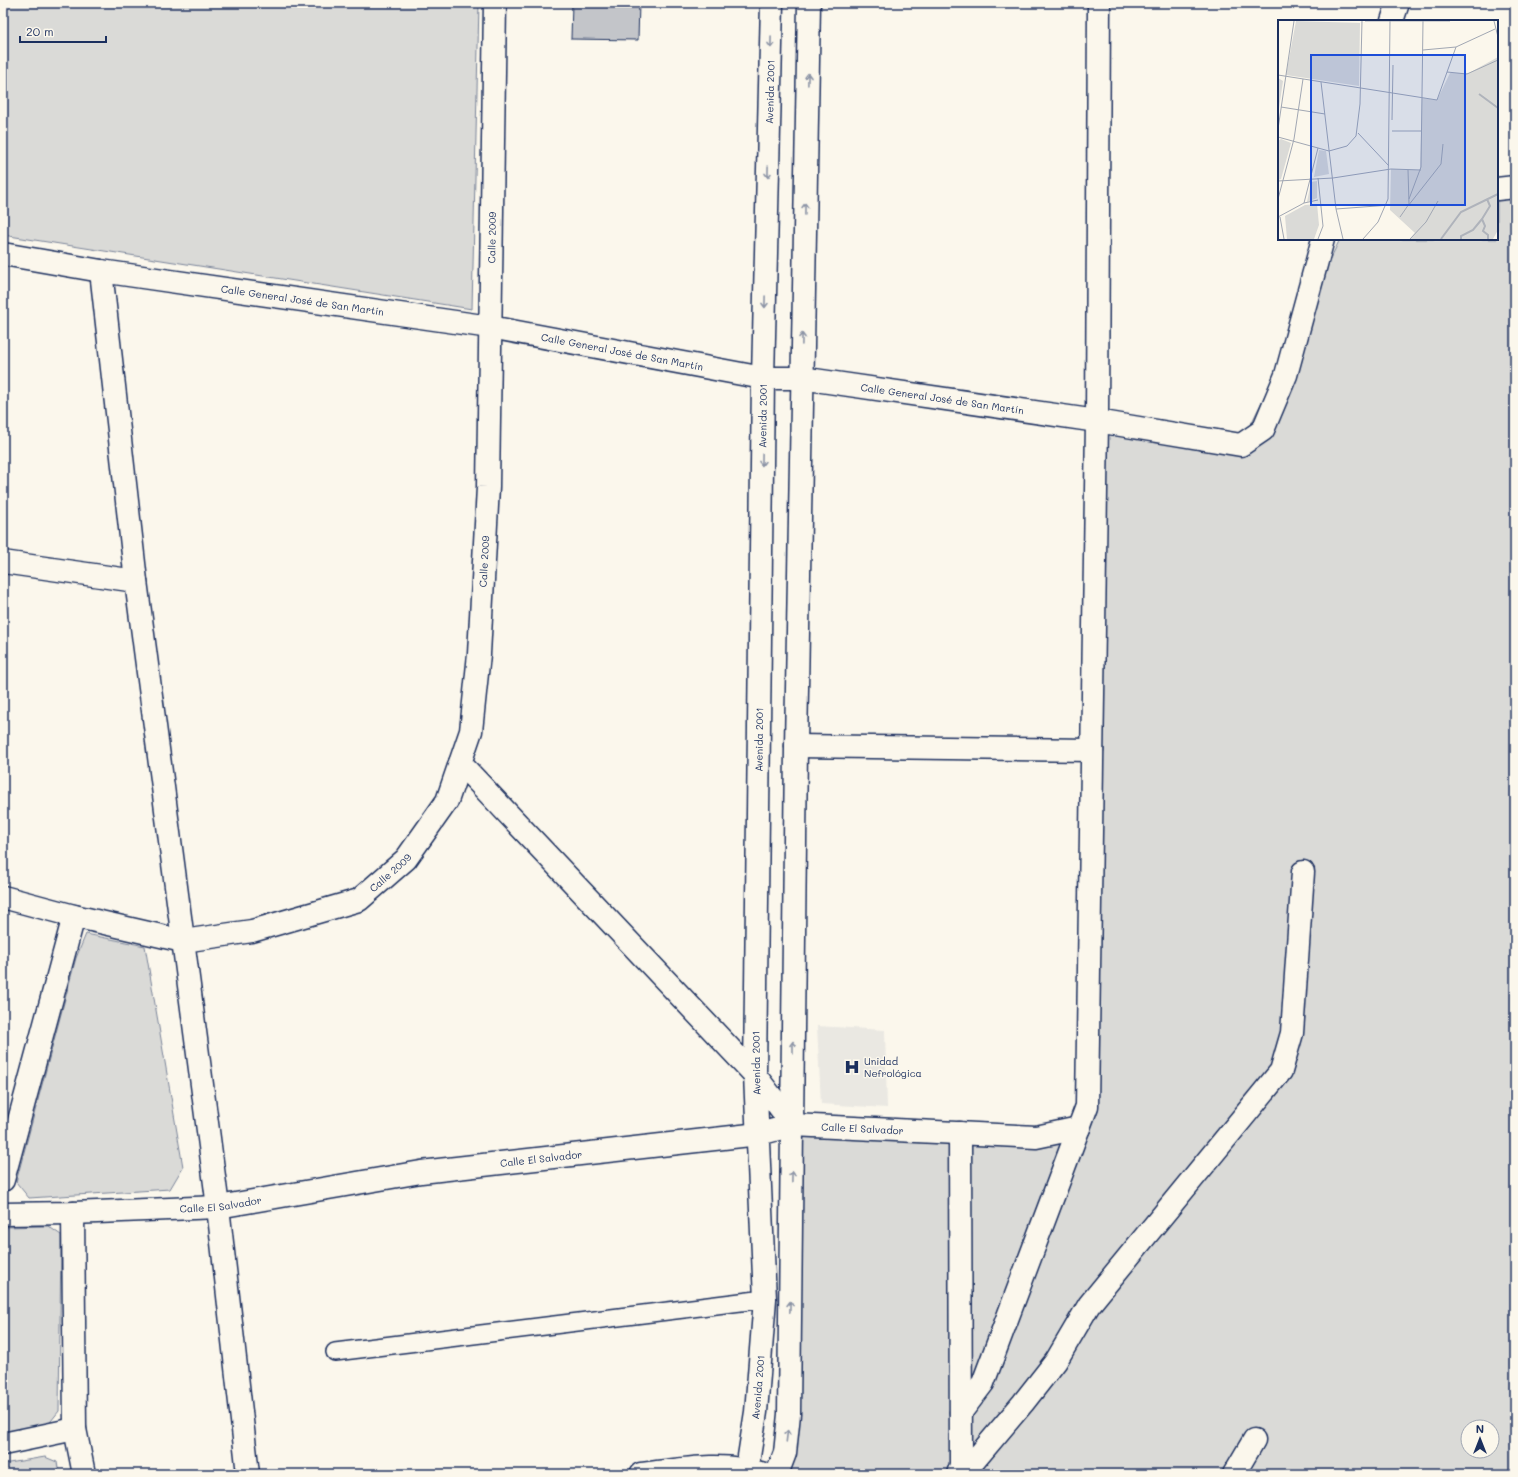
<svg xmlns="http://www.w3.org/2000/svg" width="1518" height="1477" font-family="Mali,sans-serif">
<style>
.built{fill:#eae8e2}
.green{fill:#dadad7;stroke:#7a849a;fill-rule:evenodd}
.building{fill:#c3c5c9;stroke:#1b2f5e}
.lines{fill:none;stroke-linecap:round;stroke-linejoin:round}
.service-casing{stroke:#1b2f5e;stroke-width:20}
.minor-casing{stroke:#1b2f5e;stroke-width:25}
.primary-casing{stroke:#1b2f5e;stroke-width:25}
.service{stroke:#fbf7ec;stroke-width:17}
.minor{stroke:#fbf7ec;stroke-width:22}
.primary{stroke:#fbf7ec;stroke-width:22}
.oneway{stroke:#8b93a5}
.labels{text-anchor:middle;stroke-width:3;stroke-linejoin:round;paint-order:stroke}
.street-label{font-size:10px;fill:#1b2f5e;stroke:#fbf7ec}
.poi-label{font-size:10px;fill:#1b2f5e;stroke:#fbf7ec;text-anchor:start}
.inset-river{fill:none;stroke:#afb3bb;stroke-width:2}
.inset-road{fill:none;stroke:#a1a7b3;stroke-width:1}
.view{fill:#1d4ed8;fill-opacity:0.15;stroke:#1d4ed8;stroke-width:2}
.inset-edge{fill:none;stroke:#1b2f5e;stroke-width:2}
</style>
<rect width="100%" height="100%" fill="#fbf7ec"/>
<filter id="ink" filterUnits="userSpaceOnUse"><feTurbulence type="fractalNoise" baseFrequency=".025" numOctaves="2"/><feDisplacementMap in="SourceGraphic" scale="8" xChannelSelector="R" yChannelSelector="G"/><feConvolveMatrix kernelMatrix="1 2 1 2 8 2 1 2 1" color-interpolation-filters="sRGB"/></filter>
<g filter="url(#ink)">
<!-- built -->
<path class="built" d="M817,1026L885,1030L887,1108L821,1104Z"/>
<!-- green -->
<path class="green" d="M3,3H479L472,309L3,235Z
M1497,178H1515V1474H777L793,1125L1079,1128L1097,421L1241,445L1340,239H1497ZM1468,1427H1492V1451H1468Z
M86,934L145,946L183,1167L170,1189L29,1198L16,1182L76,958Z
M48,1226L61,1235L59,1411L47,1426L3,1435V1237L7,1227Z
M45,1457L57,1462L59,1474H3V1464Z"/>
<!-- building -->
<path class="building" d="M572,3H639L638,40L571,39Z"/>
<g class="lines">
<defs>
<path id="service" d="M335,1352L765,1299"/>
<g id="minor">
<path d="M1392,21L1398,3"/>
<path d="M1497,189L1515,187"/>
<path id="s1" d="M3,254L101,271L490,327L763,378H801L1097,421L1241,445L1263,430L1286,375L1323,239"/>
<path d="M101,271L136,581L218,1207L248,1474"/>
<path d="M3,562L136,581"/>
<path d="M796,746L1092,750"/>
<path d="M460,763L755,1075L793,1125"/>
<path id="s2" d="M3,897L74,916L183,941L252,931L359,900L406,859L447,801L471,731L479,654L488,487L495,3"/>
<path d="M3,1180L74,916"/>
<path d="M73,1213L75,1429L84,1474"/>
<path id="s3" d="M3,1214L73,1213L218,1207L421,1172L759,1134L793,1125L1036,1137L1079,1128"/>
<path d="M961,1412L983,1383L1087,1106L1097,421L1099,3"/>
<path d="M3,1444L75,1429"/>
<path d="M641,1474C683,1469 724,1461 764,1474"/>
<path d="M958,1474L961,1465L960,1133"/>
<path d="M963,1474L1023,1403L1056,1361L1089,1305L1281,1071L1292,1033L1303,872"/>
<path d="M1234,1474L1254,1440"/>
</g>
<g id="primary">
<path id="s4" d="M745,1474L747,1469L756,1412L765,1299L755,1075L763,378L772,3"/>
<path d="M777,1474L785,1453L789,1414L796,746L809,3"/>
</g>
</defs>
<!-- service casing -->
<use href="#service" class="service-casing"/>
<!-- minor casing -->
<use href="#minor" class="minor-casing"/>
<!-- primary casing -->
<use href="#primary" class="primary-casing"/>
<!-- service -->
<use href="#service" class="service"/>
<!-- minor -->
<use href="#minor" class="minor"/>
<!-- primary -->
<use href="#primary" class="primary"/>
</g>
<!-- one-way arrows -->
<defs><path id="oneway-shaft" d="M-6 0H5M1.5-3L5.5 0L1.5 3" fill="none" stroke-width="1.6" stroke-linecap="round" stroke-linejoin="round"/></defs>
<g class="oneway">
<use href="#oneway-shaft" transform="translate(771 42) rotate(91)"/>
<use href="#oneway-shaft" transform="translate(808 79) rotate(-89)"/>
<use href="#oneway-shaft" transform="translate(768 172) rotate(91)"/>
<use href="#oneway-shaft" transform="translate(805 209) rotate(-89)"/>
<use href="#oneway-shaft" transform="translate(765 302) rotate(91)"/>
<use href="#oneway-shaft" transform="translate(802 339) rotate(-89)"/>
<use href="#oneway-shaft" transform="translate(762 460) rotate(91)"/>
<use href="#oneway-shaft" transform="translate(793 1047) rotate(-90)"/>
<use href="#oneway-shaft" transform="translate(792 1177) rotate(-89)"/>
<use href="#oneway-shaft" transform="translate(790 1307) rotate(-89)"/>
<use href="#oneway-shaft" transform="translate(787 1436) rotate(-83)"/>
</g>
</g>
<!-- icons -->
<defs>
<symbol id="hospital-bare" viewBox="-9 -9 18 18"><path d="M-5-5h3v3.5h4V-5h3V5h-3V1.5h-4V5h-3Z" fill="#1b2f5e" stroke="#fbf7ec" stroke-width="2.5" paint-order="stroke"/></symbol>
</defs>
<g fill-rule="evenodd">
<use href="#hospital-bare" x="841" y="1056" width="22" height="22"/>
</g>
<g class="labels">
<!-- street labels -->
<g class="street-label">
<text dy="4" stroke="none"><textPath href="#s4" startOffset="1384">Avenida 2001</textPath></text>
<text dy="4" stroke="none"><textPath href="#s2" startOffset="1068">Calle 2009</textPath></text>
<text dy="4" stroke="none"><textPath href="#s1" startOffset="303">Calle General José de San Martín</textPath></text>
<text dy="4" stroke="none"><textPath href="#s1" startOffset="627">Calle General José de San Martín</textPath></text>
<text dy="4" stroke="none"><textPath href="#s1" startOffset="951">Calle General José de San Martín</textPath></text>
<text dy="4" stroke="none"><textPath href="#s4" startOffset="1060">Avenida 2001</textPath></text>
<text dy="4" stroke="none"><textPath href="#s2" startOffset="744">Calle 2009</textPath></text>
<text dy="4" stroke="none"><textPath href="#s4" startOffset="736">Avenida 2001</textPath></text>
<text dy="4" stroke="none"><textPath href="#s2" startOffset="408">Calle 2009</textPath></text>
<text transform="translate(756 1063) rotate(-91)" y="4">Avenida 2001</text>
<text dy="4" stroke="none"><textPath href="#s3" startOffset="866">Calle El Salvador</textPath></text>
<text dy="4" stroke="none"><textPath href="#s3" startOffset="542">Calle El Salvador</textPath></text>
<text dy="4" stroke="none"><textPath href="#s3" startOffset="218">Calle El Salvador</textPath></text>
<text dy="4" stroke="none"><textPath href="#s4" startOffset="88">Avenida 2001</textPath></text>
</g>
<!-- poi labels -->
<g class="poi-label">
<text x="864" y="1065">Unidad<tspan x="864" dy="12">Nefrológica</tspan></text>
</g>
</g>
<!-- overview -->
<g transform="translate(1278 20)">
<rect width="220" height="220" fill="#fbf7ec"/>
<path d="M18,1L82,3L81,66L8,55ZM220,37V210L215,219H132L137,213L112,190L113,149L142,150L144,78L159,80L172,53H191ZM0,58L5,61L0,95ZM3,119L13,123L3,159L0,160V121ZM41,130L48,131L51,154L36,157ZM39,161V178L29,182L33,162ZM39,184L41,205L36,219H9L7,196L27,185Z" fill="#dadad7"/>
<path class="inset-river" d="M201,74L220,88M209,179L212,186L204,199L207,206L205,211L210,215V219M163,219L183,192L220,174M183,219V216L195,210L204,199"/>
<path class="inset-road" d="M87,1H172M216,1L220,17M145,30L178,27L217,9M169,52L189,54L220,40M0,55L159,80L178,27M43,62L58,189L65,219M3,87L47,94M114,100L115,45M0,109L16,1M114,111H144M80,113L111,146M0,117L51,131L69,126L78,116L82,84L84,1M0,161L55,158L113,149L143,150M0,179L16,119L25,59M131,179L143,147L145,1M26,183L40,128M130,186L163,144L165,124M58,189L112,185M0,197L26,183L40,180M2,197L6,219M122,197L131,184L130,150M40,219L45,206L40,158M85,219L100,202L110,179L112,1M132,219L148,202L160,181"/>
<path class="view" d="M33,35H187V185H33Z"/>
<rect width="220" height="220" class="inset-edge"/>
</g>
<!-- margin -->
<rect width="1518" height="1477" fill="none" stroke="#fbf7ec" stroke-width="16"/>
<rect x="8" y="8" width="1502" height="1461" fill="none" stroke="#1b2f5e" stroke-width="1.5" filter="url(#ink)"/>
<!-- north arrow -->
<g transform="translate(1480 1439)"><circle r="19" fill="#fbf7ec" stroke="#a1a7b3"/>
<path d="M0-3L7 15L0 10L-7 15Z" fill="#1b2f5e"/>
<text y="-6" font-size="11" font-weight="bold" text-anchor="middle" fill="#1b2f5e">N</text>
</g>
<!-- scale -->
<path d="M20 36v6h86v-6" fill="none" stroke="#1b2f5e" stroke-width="2"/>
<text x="26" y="36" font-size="12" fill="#1b2f5e" stroke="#fbf7ec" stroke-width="3" paint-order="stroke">20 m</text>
</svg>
